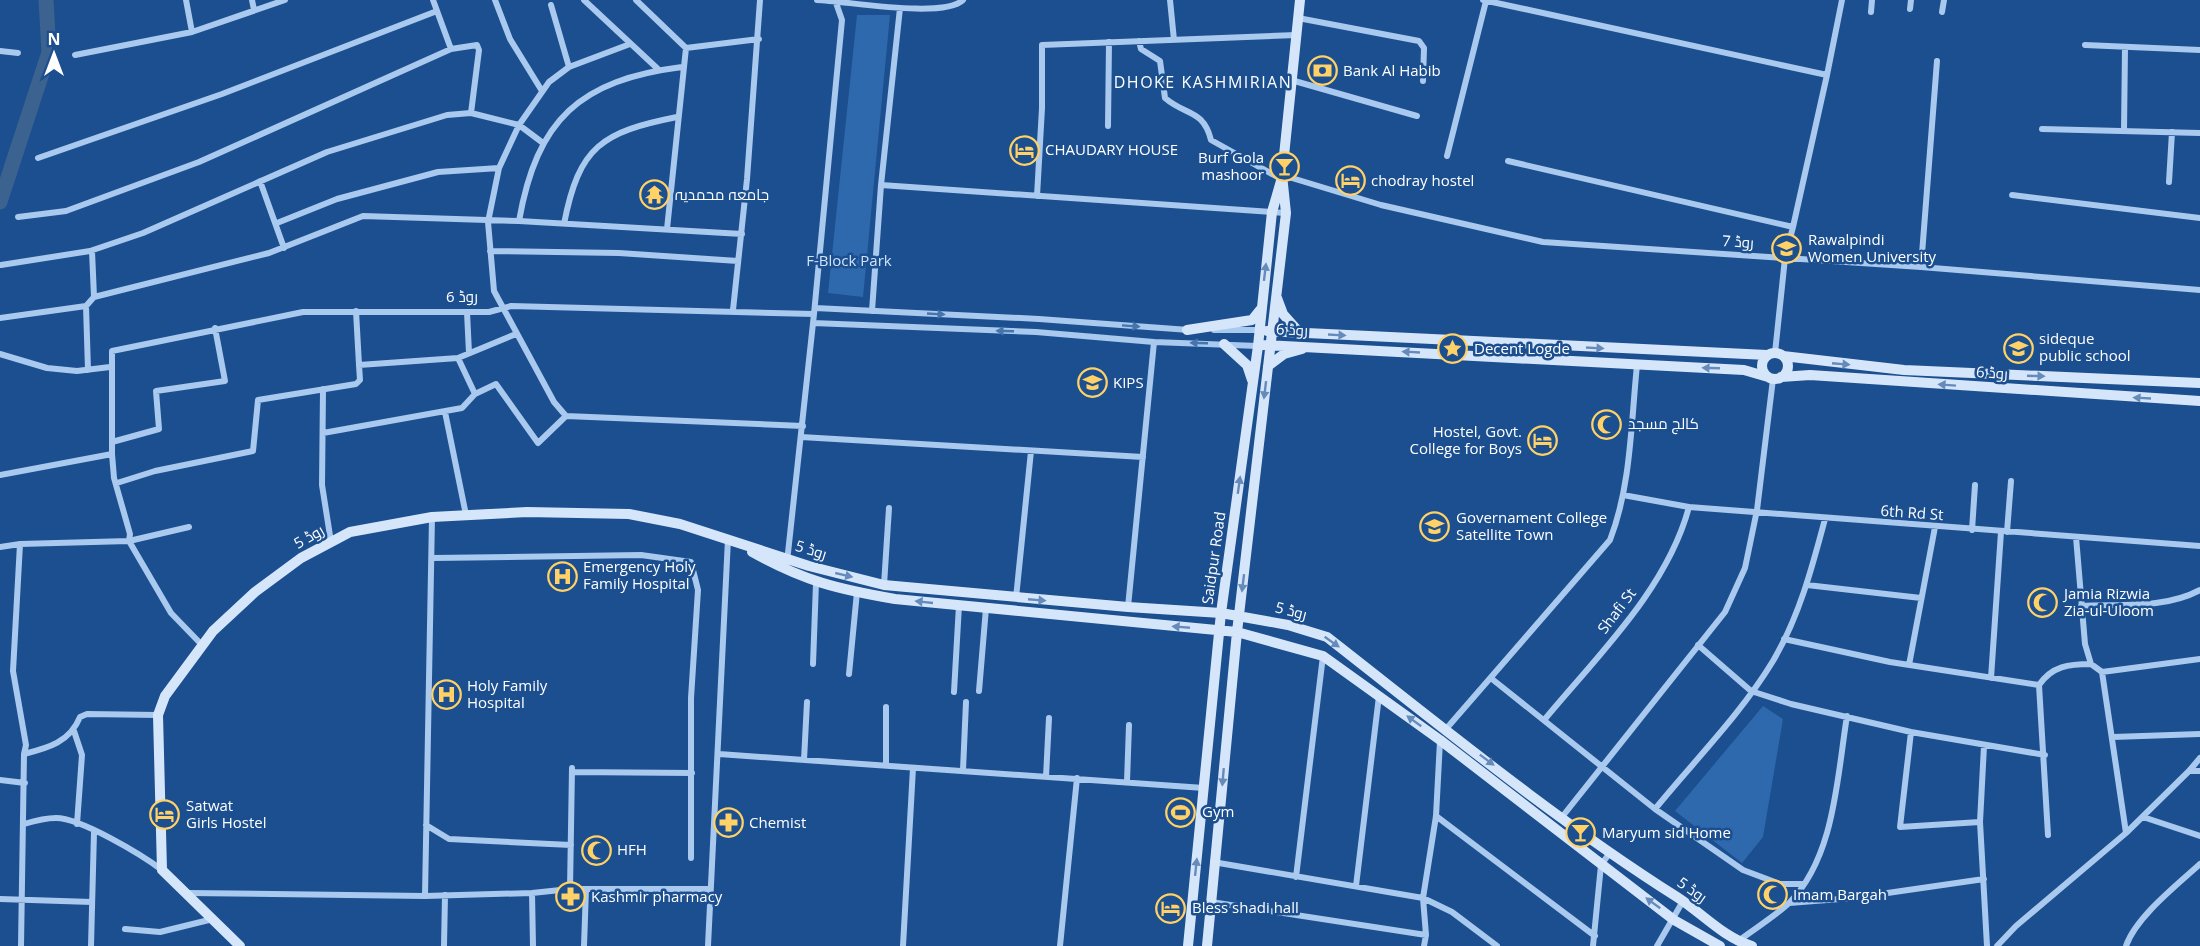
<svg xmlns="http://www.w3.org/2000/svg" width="2200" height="946" font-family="'Open Sans',Cairo,sans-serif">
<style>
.green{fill:#2e69ad}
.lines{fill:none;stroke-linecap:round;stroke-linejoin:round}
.river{stroke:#3c6290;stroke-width:15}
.street{stroke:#a9c9ee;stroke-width:6}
.secondary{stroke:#d6e6fa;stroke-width:10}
.oneway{fill:#668bba}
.oneway2{fill:#4674ac}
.labels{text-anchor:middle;stroke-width:5;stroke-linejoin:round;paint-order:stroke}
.poi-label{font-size:15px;fill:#fff;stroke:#1b4f8f;text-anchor:start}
.street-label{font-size:15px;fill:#fff;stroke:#1b4f8f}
.park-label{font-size:15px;fill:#cfe3fa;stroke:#1b4f8f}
.neighbourhood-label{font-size:16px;letter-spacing:1.5px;fill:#fff;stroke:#1b4f8f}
</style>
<rect width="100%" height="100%" fill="#1b4f8f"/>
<!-- green -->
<path class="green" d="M857,15H890L863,297L828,293Z
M1763,706L1783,719L1763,837L1742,863L1675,811Z"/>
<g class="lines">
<!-- river -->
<path class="river" d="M0,202L49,52L46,0"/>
<!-- street -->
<path class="street" d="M186,0L192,32
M252,0L254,10
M433,0L451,49
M495,0L510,39L542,91
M584,0L659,70
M636,0L686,48L759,39
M817,0C847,1 943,19 963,0
M1170,0L1174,40
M1483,0L1827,75L1842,0
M551,5L569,67
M1910,9L1911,0
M1871,12L1872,0
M1942,12L1944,0
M1298,18L1419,41L1424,48L1423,81
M1139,41L1141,49L1160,61L1165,98C1186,116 1203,109 1211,140L1281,179
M2085,45L2200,50
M0,51L18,53
M75,55L192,32L285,0
M1291,80L1417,116
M1108,126L1109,42
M2042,129L2200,133
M2124,131L2125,47
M1447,156L1486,1
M38,158L222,94L437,11
M1508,161L1793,227L1785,258L1775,353
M1282,175L1381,205L1543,242L1921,267L2200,290
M260,181L284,248
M2169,182L2172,132
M881,185L900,8
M2012,195L2200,218
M1037,196L1042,108V45L1296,35
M18,217L66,211L199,162L451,49L477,45L479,50L471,113
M519,221C537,119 580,80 682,67
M277,223L337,199L438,172L499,168
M564,224C579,146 602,132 677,117
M1793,227L1827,75
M667,229L686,48
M490,251L619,253L738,261
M1,265L90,251L143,233L327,152L447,115L471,113L519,125L543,143
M1921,267L1937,61
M94,297L269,253L363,216L519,221L742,234
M86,306L88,370
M815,308L1039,319L1189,330
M733,310L747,179L760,0
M356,311L359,365
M872,311L881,185L1286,213
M467,312L469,353
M0,318L86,306L94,297L92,251
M813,323L1036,332L1154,342L1258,346
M1214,330H1258
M0,354L47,368L77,371L110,367
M458,358L475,394
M323,389L322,485L331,542
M445,412L466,515
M566,416L554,402L494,291L488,222L499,168L519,125L549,82L569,67L630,44
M323,433L462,408L475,394L496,384L538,443L566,416L803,426
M801,437L1143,457
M112,442L159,429L156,391L225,381L215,328
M0,475L112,454
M117,483L155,471L253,451L258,400L356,384L360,380L359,365L458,358L516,334
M1623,495L1689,507L2200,546
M1972,530L1975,485
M2007,532L2011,481
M2076,537L2085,644L2091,664
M20,544L13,671L26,745L24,754L21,946
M0,547L20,544L129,541L189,527
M433,558L641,555L691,562L698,590L691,698V858
M787,562L814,314L842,20L835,0
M884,585L889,508
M1807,585L1921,598
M1016,598L1031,451
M2081,606C2120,604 2165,609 2200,590
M1128,607L1154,342
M1784,639L1890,662L2039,685C2052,666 2069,664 2091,664L2102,672L2200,659
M202,645L171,613L129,541L130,534L114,478L112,454V351L303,312H489L511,306L814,314
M1698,645L1751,691L1791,704L1911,732L2045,755
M813,664L816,583
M1909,665L1935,527
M2102,672L2126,833
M849,674L857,592
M1991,678L2001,532
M1492,679L1655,809L1743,870L1780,884H1804
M2039,685L2048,835
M979,691L986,608
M954,692L959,605
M1545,719C1598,655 1667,589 1689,507
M1446,729L1610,540C1631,486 1631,423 1637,365
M74,731L82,755L77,824
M1911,732L1900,827L1980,822
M2113,737L2200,734
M1984,746L1980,822L1987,946
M24,754C48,748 70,742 80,717L87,714L158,715
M719,754L1204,788
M804,760L807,702
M886,765V707
M963,770L966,702
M2189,771L2200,758
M572,772L692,773
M1046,777L1049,718
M0,780L25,783
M1127,782L1129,725
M1655,809C1694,761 1741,714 1773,661C1799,617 1812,568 1825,519
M1436,816L1595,936
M1562,817L1725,612L1745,568L1757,510L1773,379
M2143,817L2200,836
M24,824C34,821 46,818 56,818C81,818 142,855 162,870
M426,825L449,839L571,845
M1213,862L1423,898L1452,912L1497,946
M1296,877L1323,656
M1356,886L1379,696
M570,889L572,768
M188,893L425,896L532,893L570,889H710
M532,893L533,946
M425,896L432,517
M0,899L92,902
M1211,902L1426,935
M1789,903L1853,898L1984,879
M125,929L160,932L213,919
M1737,942C1754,929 1774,917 1789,903C1835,857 1837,777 1847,716
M91,946L94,832
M444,946L445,895
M584,946L586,889
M708,946L728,539
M903,946L913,768
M1060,946L1077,778
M1424,946L1426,935L1423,898L1436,816L1440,741
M1593,946L1601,865L1609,854
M1657,946L1683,901
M1997,946L2016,926L2126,833L2189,771H2200
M2126,946C2136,917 2177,885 2200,864"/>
<!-- secondary -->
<path class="secondary" d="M1277,298L1283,314L1300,333
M1187,330L1252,320L1260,310
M1267,331L1767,355
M1224,344L1247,365L1252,380
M1263,345L1744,370L1768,377
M1762 366a13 13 0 1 1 26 0a13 13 0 1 1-26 0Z
M1783,356L1904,370L2200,383
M1268,366L1284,354L1302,349
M1781,377L1810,375L2200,401
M752,552C804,581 837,589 895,599L1237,632L1323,656L1440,740L1674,920L1720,946
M240,946L162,870L158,715L165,696L213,631L255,592L301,558L350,532L432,517L527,512L629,514L680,524L809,566L884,585L1128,607L1221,613L1288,625L1327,637C1441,726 1554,819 1677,897C1702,913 1724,938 1752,946
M1188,946L1221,613L1258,346L1272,212L1281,181
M1207,946L1237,632L1286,213L1282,175L1300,0"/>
</g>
<!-- one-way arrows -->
<defs><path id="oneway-solid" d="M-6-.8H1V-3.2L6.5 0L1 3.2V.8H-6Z" transform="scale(1.5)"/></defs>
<g class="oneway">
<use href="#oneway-solid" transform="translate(1265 272) rotate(-83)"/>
<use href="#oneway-solid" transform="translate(1337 335) rotate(3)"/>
<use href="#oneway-solid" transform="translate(1595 348) rotate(3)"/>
<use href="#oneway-solid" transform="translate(1411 352) rotate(-177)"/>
<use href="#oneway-solid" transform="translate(1841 364) rotate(5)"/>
<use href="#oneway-solid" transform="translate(1711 368) rotate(-178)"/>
<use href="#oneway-solid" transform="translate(2036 376) rotate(2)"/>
<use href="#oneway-solid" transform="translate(1947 385) rotate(-176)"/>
<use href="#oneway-solid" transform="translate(1265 390) rotate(97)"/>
<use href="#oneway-solid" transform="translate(2142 398) rotate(-177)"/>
<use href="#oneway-solid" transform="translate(1239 485) rotate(-82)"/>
<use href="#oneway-solid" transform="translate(844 575) rotate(13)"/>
<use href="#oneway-solid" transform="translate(1243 583) rotate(97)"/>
<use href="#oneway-solid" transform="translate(1037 600) rotate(5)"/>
<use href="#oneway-solid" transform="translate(924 602) rotate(-174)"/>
<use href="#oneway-solid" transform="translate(1181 627) rotate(-175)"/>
<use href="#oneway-solid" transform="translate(1332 642) rotate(35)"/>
<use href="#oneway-solid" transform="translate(1414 721) rotate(-144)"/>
<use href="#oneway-solid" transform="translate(1487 760) rotate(37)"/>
<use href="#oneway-solid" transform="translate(1223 777) rotate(95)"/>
<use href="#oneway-solid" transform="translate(1196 867) rotate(-84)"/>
<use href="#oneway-solid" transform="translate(1653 903) rotate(-144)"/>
</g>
<g class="oneway2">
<use href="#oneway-solid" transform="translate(936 314) rotate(3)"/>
<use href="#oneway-solid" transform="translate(1131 326) rotate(4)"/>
<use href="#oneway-solid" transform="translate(1005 331) rotate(-178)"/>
<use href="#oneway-solid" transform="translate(1199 343) rotate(-178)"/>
</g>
<!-- icons -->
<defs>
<symbol id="bank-ring" viewBox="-11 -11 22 22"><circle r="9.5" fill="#1b4f8f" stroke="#ffd166" stroke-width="1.5"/><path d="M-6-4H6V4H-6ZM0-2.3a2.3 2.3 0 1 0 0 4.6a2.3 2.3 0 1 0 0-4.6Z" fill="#ffd166"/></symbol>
<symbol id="hotel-ring" viewBox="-11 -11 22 22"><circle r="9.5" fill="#1b4f8f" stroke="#ffd166" stroke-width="1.5"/><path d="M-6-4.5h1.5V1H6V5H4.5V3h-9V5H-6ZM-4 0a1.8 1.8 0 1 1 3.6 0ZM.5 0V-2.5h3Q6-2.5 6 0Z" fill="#ffd166"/></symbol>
<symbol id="bar-ring" viewBox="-11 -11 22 22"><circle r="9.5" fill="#1b4f8f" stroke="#ffd166" stroke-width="1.5"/><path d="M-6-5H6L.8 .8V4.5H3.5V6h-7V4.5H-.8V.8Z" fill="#ffd166"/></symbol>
<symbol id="temple-ring" viewBox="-11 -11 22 22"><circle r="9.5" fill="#1b4f8f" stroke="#ffd166" stroke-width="1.5"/><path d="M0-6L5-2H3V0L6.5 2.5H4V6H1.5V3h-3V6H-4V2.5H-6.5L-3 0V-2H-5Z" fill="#ffd166"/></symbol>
<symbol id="university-ring" viewBox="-11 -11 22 22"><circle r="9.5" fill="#1b4f8f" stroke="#ffd166" stroke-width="1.5"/><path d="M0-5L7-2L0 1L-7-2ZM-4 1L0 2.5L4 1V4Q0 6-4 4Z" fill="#ffd166"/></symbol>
<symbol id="school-ring" viewBox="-11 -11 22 22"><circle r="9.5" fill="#1b4f8f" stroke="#ffd166" stroke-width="1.5"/><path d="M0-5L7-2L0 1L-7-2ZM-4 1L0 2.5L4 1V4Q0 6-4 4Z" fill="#ffd166"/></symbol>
<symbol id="sight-ring" viewBox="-11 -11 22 22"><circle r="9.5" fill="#1b4f8f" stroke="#ffd166" stroke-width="1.5"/><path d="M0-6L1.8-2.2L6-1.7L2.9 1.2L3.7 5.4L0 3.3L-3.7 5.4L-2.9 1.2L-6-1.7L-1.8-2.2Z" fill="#ffd166"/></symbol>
<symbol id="mosque-ring" viewBox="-11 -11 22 22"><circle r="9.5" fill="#1b4f8f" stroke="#ffd166" stroke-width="1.5"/><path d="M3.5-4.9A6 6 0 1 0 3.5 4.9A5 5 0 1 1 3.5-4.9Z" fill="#ffd166"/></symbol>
<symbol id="hospital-ring" viewBox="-11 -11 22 22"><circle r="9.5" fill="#1b4f8f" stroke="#ffd166" stroke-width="1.5"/><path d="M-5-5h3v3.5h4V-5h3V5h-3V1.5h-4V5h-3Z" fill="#ffd166"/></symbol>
<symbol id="stadium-ring" viewBox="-11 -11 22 22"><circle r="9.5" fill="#1b4f8f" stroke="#ffd166" stroke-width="1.5"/><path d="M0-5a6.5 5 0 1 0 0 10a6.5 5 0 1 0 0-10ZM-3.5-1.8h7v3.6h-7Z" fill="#ffd166"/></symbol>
<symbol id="pharmacy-ring" viewBox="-11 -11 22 22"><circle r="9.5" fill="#1b4f8f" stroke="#ffd166" stroke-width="1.5"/><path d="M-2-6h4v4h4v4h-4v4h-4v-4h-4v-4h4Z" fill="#ffd166"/></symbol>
</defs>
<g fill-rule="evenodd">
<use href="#bank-ring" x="1306" y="54" width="33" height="33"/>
<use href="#hotel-ring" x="1008" y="134" width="33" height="33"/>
<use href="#bar-ring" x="1268" y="150" width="33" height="33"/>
<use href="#hotel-ring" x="1334" y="164" width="33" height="33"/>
<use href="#temple-ring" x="638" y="178" width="33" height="33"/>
<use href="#university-ring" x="1770" y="232" width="33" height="33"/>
<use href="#school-ring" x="2002" y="332" width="33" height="33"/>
<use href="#sight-ring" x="1436" y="332" width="33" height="33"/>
<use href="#school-ring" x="1076" y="366" width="33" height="33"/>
<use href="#mosque-ring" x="1590" y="408" width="33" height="33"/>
<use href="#hotel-ring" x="1526" y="424" width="33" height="33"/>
<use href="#university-ring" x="1418" y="510" width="33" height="33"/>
<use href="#hospital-ring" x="546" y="560" width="33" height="33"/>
<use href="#mosque-ring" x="2026" y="586" width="33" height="33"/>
<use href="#hospital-ring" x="430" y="678" width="33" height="33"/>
<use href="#stadium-ring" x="1164" y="796" width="33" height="33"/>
<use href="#hotel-ring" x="148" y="798" width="33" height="33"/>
<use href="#pharmacy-ring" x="712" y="806" width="33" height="33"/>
<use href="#bar-ring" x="1564" y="816" width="33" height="33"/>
<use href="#mosque-ring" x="580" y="834" width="33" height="33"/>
<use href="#mosque-ring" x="1756" y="878" width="33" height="33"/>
<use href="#pharmacy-ring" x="554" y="880" width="33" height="33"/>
<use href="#hotel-ring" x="1154" y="892" width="33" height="33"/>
</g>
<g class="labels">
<!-- poi labels -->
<g class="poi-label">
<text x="1343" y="76">Bank Al Habib</text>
<text x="1045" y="155">CHAUDARY HOUSE</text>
<text x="1264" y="163" text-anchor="end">Burf Gola<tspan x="1264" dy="17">mashoor</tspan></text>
<text x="1371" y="186">chodray hostel</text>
<text x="675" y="200">جامعہ محمدیہ</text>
<text x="1808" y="245">Rawalpindi<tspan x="1808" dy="17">Women University</tspan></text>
<text x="2039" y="344">sideque<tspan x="2039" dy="17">public school</tspan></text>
<text x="1474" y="354">Decent Logde</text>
<text x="1113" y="388">KIPS</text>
<text x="1628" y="429">کالج مسجد</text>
<text x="1522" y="437" text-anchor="end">Hostel, Govt.<tspan x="1522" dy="17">College for Boys</tspan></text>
<text x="1456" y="523">Governament College<tspan x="1456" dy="17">Satellite Town</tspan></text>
<text x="583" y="572">Emergency Holy<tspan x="583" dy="17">Family Hospital</tspan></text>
<text x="2064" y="599">Jamia Rizwia<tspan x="2064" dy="17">Zia-ul-Uloom</tspan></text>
<text x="467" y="691">Holy Family<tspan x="467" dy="17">Hospital</tspan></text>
<text x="186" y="811">Satwat<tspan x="186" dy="17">Girls Hostel</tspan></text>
<text x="1202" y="817">Gym</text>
<text x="749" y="828">Chemist</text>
<text x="1602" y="838">Maryum sid Home</text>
<text x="617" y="855">HFH</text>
<text x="1793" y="900">Imam Bargah</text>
<text x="591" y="902">Kashmir pharmacy</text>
<text x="1192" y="913">Bless shadi hall</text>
</g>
<!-- street labels -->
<g class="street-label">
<text transform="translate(1738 242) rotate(4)" y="5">روڈ 7</text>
<text x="462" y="302">روڈ 6</text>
<text transform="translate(1292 330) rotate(3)" y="5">روڈ 6</text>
<text transform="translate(1992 373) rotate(4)" y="5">روڈ 6</text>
<text transform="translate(1912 513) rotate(4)" y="5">6th Rd St</text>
<text transform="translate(309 537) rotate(-30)" y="5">روڈ 5</text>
<text transform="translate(811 550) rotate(17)" y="5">روڈ 5</text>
<text transform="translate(1214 558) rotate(-82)" y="5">Saidpur Road</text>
<text transform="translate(1291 611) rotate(14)" y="5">روڈ 5</text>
<text transform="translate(1617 611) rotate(-53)" y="5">Shafi St</text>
<text transform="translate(1692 890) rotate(35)" y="5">روڈ 5</text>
</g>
<!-- park labels -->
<g class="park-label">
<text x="849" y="266">F-Block Park</text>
</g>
<!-- neighbourhood labels -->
<g class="neighbourhood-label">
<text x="1203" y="88">DHOKE KASHMIRIAN</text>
</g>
</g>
<!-- north arrow -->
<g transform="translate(54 54)" stroke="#1b4f8f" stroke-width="4.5" paint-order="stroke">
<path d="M0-4.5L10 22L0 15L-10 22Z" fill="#ffffff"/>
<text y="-9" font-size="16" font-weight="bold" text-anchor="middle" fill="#ffffff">N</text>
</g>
</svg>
